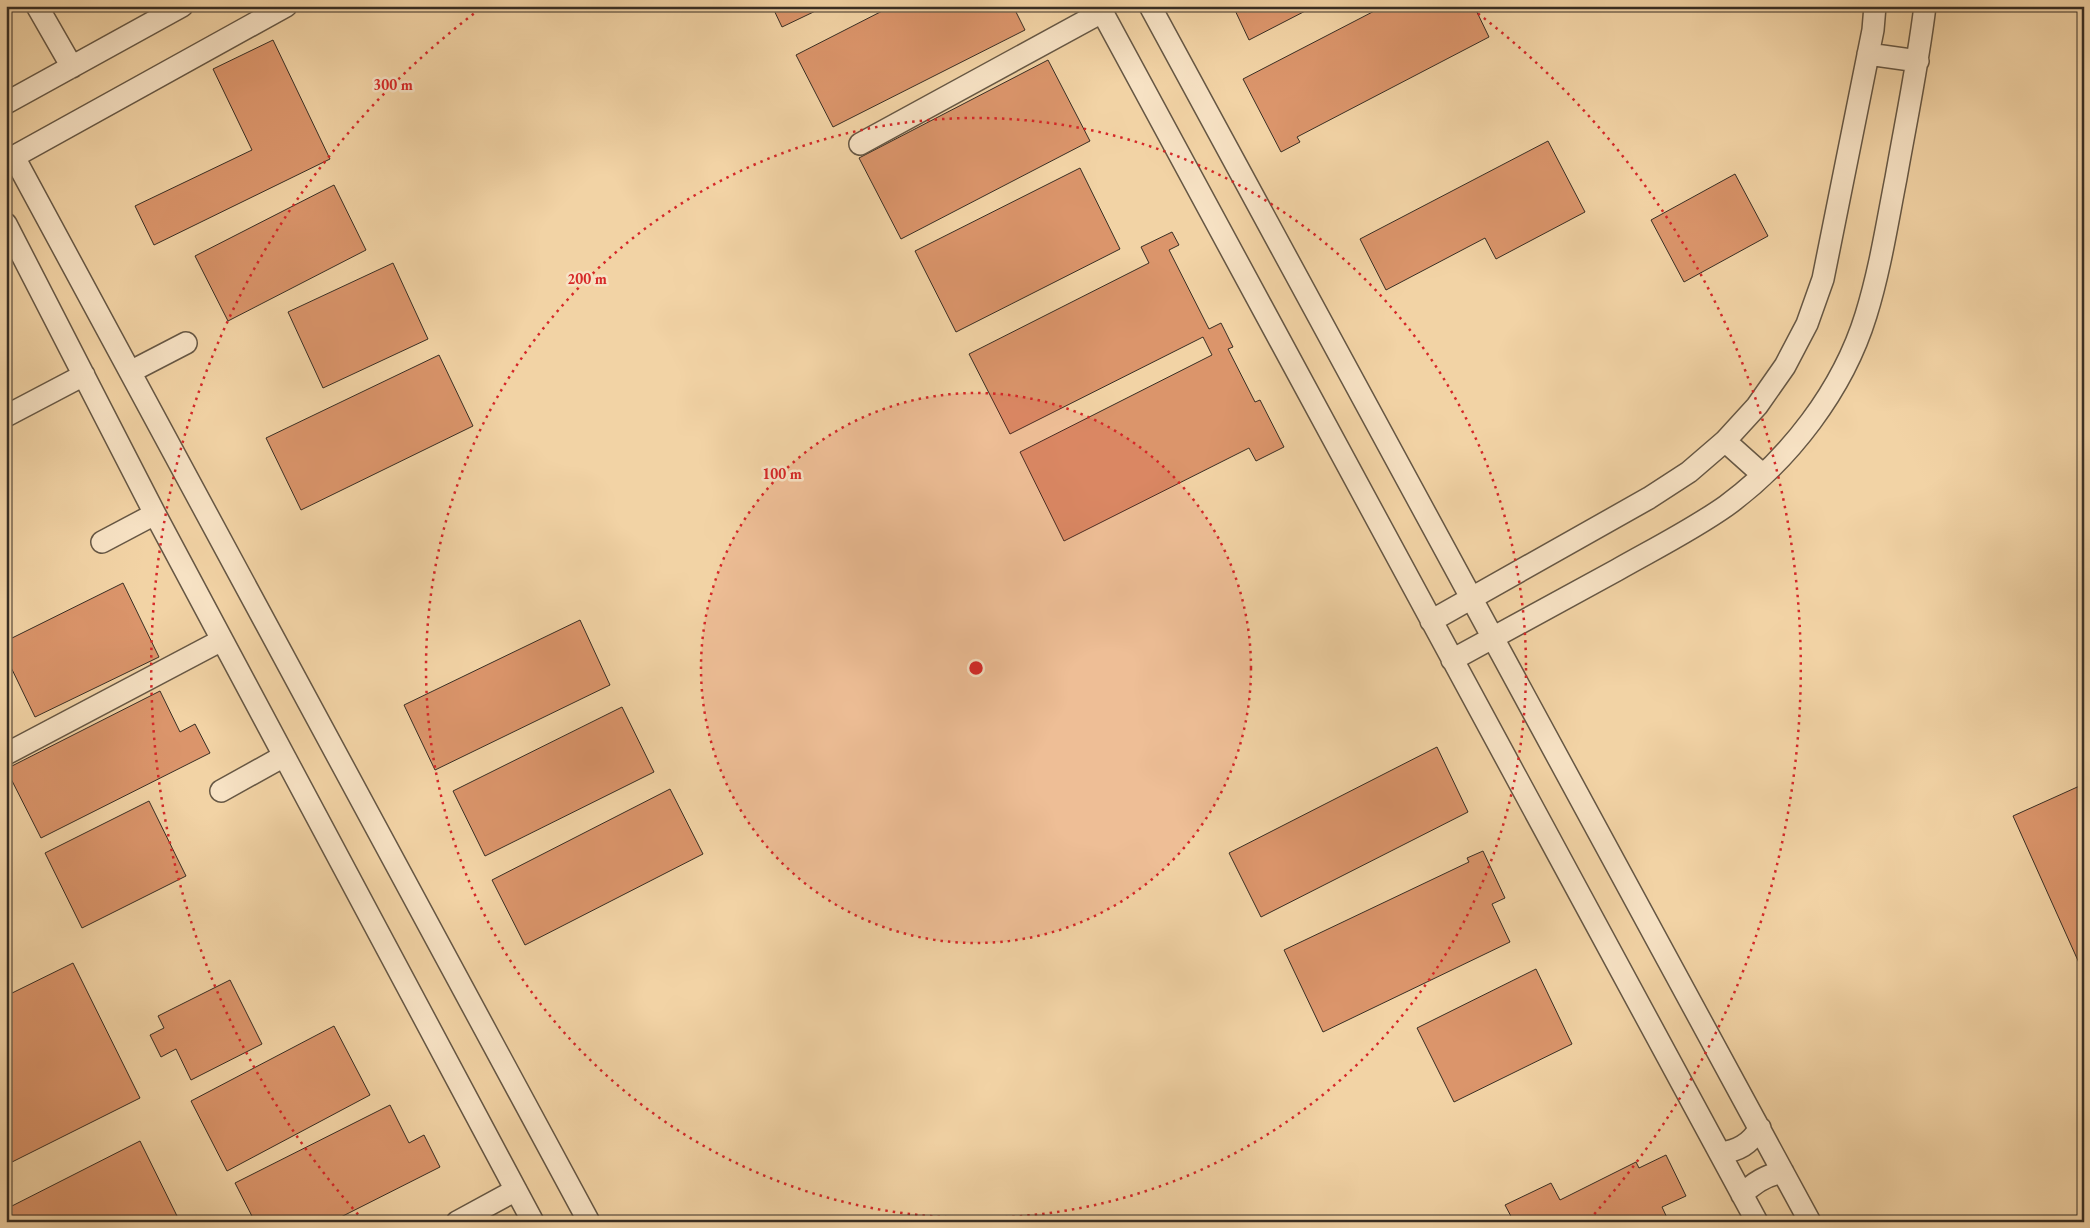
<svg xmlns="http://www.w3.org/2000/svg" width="2090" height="1228" font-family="'EB Garamond',serif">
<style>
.building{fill:#db956b;stroke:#382e24}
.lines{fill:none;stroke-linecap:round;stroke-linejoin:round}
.minor-casing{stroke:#665744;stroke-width:24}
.minor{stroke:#f7e2c4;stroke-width:21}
.ring{fill:none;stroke:#d62828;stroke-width:2.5;stroke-dasharray:2.5 5}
.centre{fill:#d62828;stroke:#f7e2c4;stroke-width:2.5}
.ring-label{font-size:15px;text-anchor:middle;font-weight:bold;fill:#d62828;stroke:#f7e2c4;stroke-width:5;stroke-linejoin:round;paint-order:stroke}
</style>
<rect width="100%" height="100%" fill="#f2d3a5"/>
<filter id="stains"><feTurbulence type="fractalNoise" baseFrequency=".004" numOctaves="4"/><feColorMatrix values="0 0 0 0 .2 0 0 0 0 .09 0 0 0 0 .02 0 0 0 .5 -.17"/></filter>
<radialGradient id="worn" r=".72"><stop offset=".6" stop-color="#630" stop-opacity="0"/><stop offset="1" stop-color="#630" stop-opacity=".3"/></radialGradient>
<!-- building -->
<path class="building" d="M772,6H826L782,27Z
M892,6H1013L1025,30L833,127L796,55Z
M1233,6H1315L1249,40Z
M1384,6H1474L1489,37L1297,137L1300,142L1281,152L1243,79Z
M273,40L330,159L154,245L135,206L252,150L213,69Z
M1048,60L1090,141L901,239L859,158Z
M1548,141L1585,212L1496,259L1485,238L1386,290L1360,239Z
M1080,168L1120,249L956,332L915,251Z
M1735,174L1768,236L1684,282L1651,220Z
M334,185L366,250L228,321L195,256Z
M1172,232L1179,245L1169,250L1209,329L1221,323L1233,347L1228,349L1255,402L1260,400L1284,447L1256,461L1249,448L1064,541L1020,452L1212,355L1203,337L1010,434L969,354L1149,263L1141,247Z
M393,263L428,339L323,388L288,312Z
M439,355L473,426L301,510L266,438Z
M123,583L159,657L35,717L6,657V641Z
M580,620L610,685L435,770L404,705Z
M160,691L180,732L195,724L210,753L41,838L6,769Z
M622,707L654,772L485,856L453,791Z
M1437,747L1468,812L1261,917L1229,853Z
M2084,784V974L2013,816Z
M670,789L703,854L525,945L492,880Z
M149,801L186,876L82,928L45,853Z
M1483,851L1505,898L1492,904L1510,942L1323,1032L1284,950L1469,862L1467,858Z
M73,963L140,1098L6,1165V996Z
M1536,969L1572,1044L1454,1102L1417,1028Z
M230,980L262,1044L191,1080L176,1049L161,1057L150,1035L164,1028L158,1016Z
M334,1026L370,1095L227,1171L191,1101Z
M390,1105L409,1143L424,1135L440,1167L331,1222H255L235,1183Z
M140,1141L180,1222H6V1209Z
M1666,1155L1686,1196L1662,1207L1669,1222H1514L1505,1205L1551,1183L1560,1200L1636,1162L1639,1168Z"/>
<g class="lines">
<defs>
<path id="minor" d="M37,6L72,67
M1099,6L1757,1222
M1150,6L1810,1222
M1868,54L1918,61
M6,103L182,6
M860,144L1102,12
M14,157L589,1222
M6,161L286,6
M6,224L155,514L533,1222
M130,372L186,343
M6,416L84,375
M1725,441L1763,475
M102,542L155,514
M1431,621L1649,498L1689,472L1725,441L1757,406L1785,366L1807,324L1823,279L1873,30L1875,6
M1452,660C1507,630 1562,600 1617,570C1654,549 1692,530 1726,506C1789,460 1843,390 1866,315C1880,270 1887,224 1896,178C1906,121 1918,64 1925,6
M6,754L222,640
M221,791L284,756
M1720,1153C1738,1151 1750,1144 1760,1128
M1742,1195C1754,1182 1766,1175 1783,1172
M457,1222L516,1190"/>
</defs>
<!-- minor casing -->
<use href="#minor" class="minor-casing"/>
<!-- minor -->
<use href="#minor" class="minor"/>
</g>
<!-- distance rings -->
<circle cx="976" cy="668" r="275" fill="#d62828" fill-opacity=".12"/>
<g class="ring">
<circle cx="976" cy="668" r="275"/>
<circle cx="976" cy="668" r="550"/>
<path d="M363 1220A825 825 0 0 1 480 9M1472 9A825 825 0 0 1 1589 1220"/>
</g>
<circle cx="976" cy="668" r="8" class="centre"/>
<g class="ring-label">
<text x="393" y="90">300 m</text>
<text x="587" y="284">200 m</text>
<text x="782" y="479">100 m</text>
</g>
<!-- margin -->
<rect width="2090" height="1228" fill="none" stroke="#f2d3a5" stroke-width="25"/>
<rect x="8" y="8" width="2075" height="1213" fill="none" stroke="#382e24" stroke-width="2.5"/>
<rect x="12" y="12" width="2065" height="1203" fill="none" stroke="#382e24"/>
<rect width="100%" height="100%" filter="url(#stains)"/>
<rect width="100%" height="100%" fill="url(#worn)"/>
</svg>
